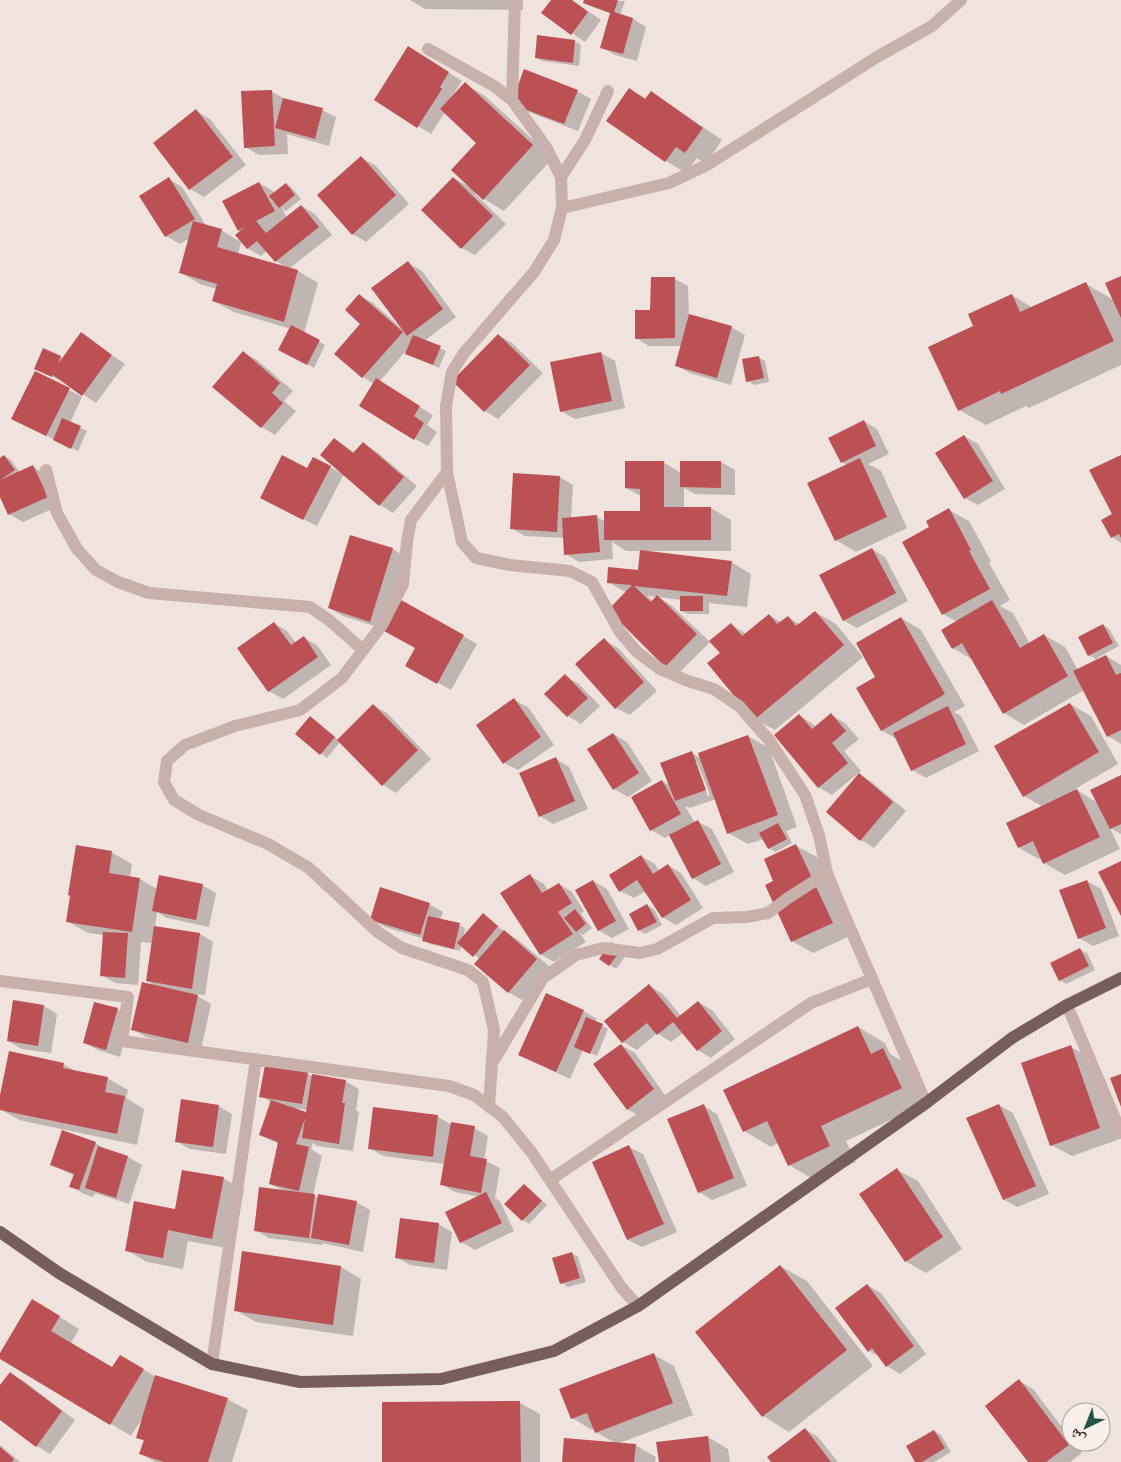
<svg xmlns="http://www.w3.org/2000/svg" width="1121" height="1462" font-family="'PT Sans Narrow','Noto Naskh Arabic',sans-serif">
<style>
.shadow{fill:#0003;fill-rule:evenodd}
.building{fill:#bb5155}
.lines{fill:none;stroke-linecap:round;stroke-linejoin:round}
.minor{stroke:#c8b0ab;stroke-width:12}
.major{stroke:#775e5c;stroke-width:12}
</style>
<rect width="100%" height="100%" fill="#f0e3de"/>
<!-- shadow -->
<path class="shadow" d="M410,0H523V10L425,9Z
M552,0H572L601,20L585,42L543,13Z
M585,0L625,1L620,15L633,19L646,27L637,61L615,55L601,47L611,13L590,6L584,3Z
M538,36L575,41L581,45L579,66L542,61L536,57Z
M422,55L462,81L452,96H454L465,84L485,96L553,158L504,211L484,199L477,192L475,194L506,224L475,255L462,248L454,178L471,188L478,143L445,112L431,134L375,100Z
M629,89L647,99L651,93L671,105L722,140L706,164L697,158L686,173L666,161L607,121Z
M271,91L285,99L322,110L336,117L329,146L287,134L288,154L259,155L245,147Z
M577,91L591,99L578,131L526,111L513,103Z
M196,111L210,119L246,165L204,197L190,189L154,143Z
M361,158L375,165L409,204L366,242L353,234Z
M169,179L182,187L207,227L221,230L241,242L238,254L284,266L276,261L267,251L261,256L247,248L242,231L239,230L259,183L273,191L274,194L286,184L292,188L301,199L286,211L282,208L287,218L302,206L315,214L332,235L290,268L298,271L318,283L304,333L325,345L314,368L280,350L291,329L234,312L213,301L217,289L200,284L180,272L190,238L180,244L166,236L141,196Z
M408,263L422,271L456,317L424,341L446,351L439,368L405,352L379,382L433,415L427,425L437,432L428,446L415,439L374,384L363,377L336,354L362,324L360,296L373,303L401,328Z
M1121,277V365L1029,408L1026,406L986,425L959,410L975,326L1012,295L1033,308L1086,284L1114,300Z
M675,279L688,286L689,316L731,327L745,335L731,385L690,373L677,366L682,346H649L636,338L652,311Z
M81,334L125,364L96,403L59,378V380L42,372L61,357L63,358Z
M498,335L512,343L543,373L498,419L485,411Z
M243,353L257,360L293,391L284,401L296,411L275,435L262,427L214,387Z
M601,353L615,361L625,408L575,419L561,411Z
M758,357L765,361L769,382L754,385L748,381Z
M69,390L82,397L70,423L87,431L78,451L12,419Z
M864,421L877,429L889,454L868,464L881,471L907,528L856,552L836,540L848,466L842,462L830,438Z
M964,436L978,444L1005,489L978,505L965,498Z
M335,439L355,453L363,444L377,452L417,486L393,513L380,505L344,474L317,526L275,505L330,467L341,473Z
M4,456L11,460L20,473L33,467L47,475L61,505L23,522L9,514L0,494V459Z
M1121,456V543L1112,537L1113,515Z
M663,462L681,473V462H721L735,470V495L695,494L684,488V508H711L731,520V551H648V552L731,562L751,574L747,607L709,603V614H688L681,611V600L658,597L671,605L710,642L679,673L666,666L627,593L608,582L639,572L641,551H626L612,542L613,559L579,562L566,554L565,538L525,536L511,528L560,477L573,485L571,519L597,517L606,522L641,512V496L626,488ZM647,596L657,597L653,601Z
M949,510L969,521L991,561L989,563L1010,600L1000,606L1013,613L1030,644L1044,635L1065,647L1078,670L1097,660L1089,655L1103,625L1109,629L1119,646L1097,658L1098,660L1106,656L1121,665V744L1108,736L1084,690L1024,725L1004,713L973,660L953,648L957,622L943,614L930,528Z
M351,536L393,549L406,557L384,629L343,616L329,608Z
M872,549L885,557L908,601L857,628L843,620Z
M815,612L836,624L863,657L775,730L754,719L721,653L731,625L747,634L769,615L781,622L788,617L801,625Z
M901,618L921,630L965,706L954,712L961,716L979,751L926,778L912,770L897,739L881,730L877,678Z
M274,623L287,631L296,643L304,638L317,645L331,665L283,699L269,691Z
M463,636L477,644L451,690L406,665L416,648Z
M604,640L618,648L657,691L630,715L616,708Z
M565,676L579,684L600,706L581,724L568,716Z
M514,700L528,707L554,745L518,770L504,763Z
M1070,704L1091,716L1118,764L1075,789L1098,803L1121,776V834L1110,828L1120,849L1065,875L1044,863L1042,858L1039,859L1019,848L1043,807L1024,796Z
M373,705L387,713L431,759L396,793L383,785L340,742L327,758L297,734L316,722L339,740Z
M831,715L845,723L859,739L844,751L861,771L832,795L818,787L800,716L813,724L816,727Z
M613,734L627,742L652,781L628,797L614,789Z
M748,736L769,748L797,827L786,831L792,843L775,852L769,848L764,839L748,844L728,833L716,799L690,808L685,806L695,823L698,822L712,829L734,872L706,886L693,878L670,835L665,838L651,830L662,781L671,786L691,753L701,758ZM694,762H697L710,795L708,796Z
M556,759L569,767L588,809L553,824L540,816Z
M860,775L873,783L906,811L874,848L861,840Z
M796,846L817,857L852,935L813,953L792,941L775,881Z
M111,852L132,864L130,878L140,879L157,889L202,885L216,893L209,927L167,918L157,912L155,928L200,934L213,942L205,995L194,994L211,1004L201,1050L146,1037L132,1029L155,986L147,981L152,943L141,942L138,985L115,983L101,975L104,935L88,933L67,921Z
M641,856L655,864L659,871L668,865L681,873L703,908L676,925L662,917L646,891L634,898L620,891Z
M530,876L544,884L548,891L559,884L572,892L584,911L581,914L592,928L583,935L579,932L586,942L554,962L540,954Z
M593,881L607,889L629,929L612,938L598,930Z
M1087,881L1101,889L1119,936L1093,946L1079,938Z
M429,904L443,912L440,920L459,925L465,928L463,938L483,915L505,932L517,939L550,967L522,1000L508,992L480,959L462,945L460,951L430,944L423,940L424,939L385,927L372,919Z
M647,905L654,909L662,925L645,934L639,930Z
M612,944L627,954L616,969L601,959Z
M1080,950L1087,953L1095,970L1066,984L1060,980Z
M650,986L663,994L681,1016L698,1002L712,1010L735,1039L711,1058L698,1050L683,1033L671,1042L657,1033L637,1050L623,1042Z
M44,1006L57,1014L51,1053L22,1049L8,1041Z
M117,1009L131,1017L120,1057L98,1050L84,1042Z
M583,1011L597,1019L595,1022L608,1029L597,1056L583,1050L570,1079L519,1055Z
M858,1027L885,1043L890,1054L909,1065L927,1103L846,1141L856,1162L816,1181L789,1165L778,1143L771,1147L744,1131Z
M621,1045L635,1053L667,1098L641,1117L627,1109Z
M1071,1047L1091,1058L1120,1139L1072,1156L1051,1145Z
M63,1064L77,1072L107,1078L128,1090L126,1098L144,1109L137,1145L19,1120L0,1109V1101Z
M307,1073L313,1077L345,1081L359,1089L356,1110L359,1112L353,1151L317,1146L313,1143L311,1149L322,1156L313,1195L318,1198L356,1202L370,1210L363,1252L322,1243V1245L269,1238L255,1230L284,1191L270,1184L279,1144L260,1135L271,1102L261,1096ZM294,1108L308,1110L307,1113L294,1109Z
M999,1105L1013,1113L1049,1194L1017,1207L1004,1200Z
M218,1106L232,1114L226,1154L190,1149L176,1141Z
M704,1106L717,1114L747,1186L712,1200L699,1192Z
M438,1117L452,1125L474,1128L488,1136L484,1160L500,1168L495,1198L500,1201L514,1231L475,1250L461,1242L447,1212L479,1197L455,1192L441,1184L445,1164L383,1156L369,1148Z
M95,1143L108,1151L128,1157L142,1165L129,1204L95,1193L93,1197L84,1194L71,1186L75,1176L52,1165Z
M629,1147L643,1154L677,1232L642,1247L628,1240Z
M897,1170L918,1181L962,1249L926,1273L905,1261Z
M223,1178L244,1190L233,1249L188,1241L183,1269L147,1262L126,1250L176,1211Z
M524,1185L530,1189L547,1205L529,1224L523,1220L506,1204Z
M438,1224L452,1232L447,1270L410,1265L396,1257Z
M572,1253L578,1257L586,1282L568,1287L562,1283Z
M780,1266L807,1281L873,1366L789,1432L763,1416Z
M341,1267L361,1279L353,1336L256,1322L235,1310Z
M867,1285L881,1293L926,1354L900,1374L887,1366L880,1357L869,1351Z
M53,1313L79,1329L71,1343L113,1369L120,1356L156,1377L227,1399L248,1410L232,1462H155L141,1454L144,1441L137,1437L143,1417L131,1436L0,1357V1355Z
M654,1355L674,1366L693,1415L617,1444L635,1445L656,1457L655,1462H563L615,1443L596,1432L595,1429L592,1430L572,1418Z
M10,1374L24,1381L75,1420L50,1454L37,1446L0,1419V1387Z
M1019,1381L1033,1389L1071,1439V1442H1073L1082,1453L1070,1462H1029Z
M520,1403L540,1414V1462H383Z
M805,1429L818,1437L838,1462H773Z
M934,1431L941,1435L951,1452L934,1462H916Z
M708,1437L728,1449L730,1462H660Z
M0,1445L20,1462H0Z"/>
<!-- building -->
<path class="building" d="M551,0H572L588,12L571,35L541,13Z
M584,0H618L614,12L633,18L623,54L600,48L610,13L583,3Z
M537,35L575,40L573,63L535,58Z
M408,46L449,72L440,87L442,89L417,128L374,100Z
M524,69L578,90L564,124L511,104Z
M465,82L533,145L483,200L451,170L476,143L440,109Z
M629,88L645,99L651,91L703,128L685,153L676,147L665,162L606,121Z
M272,90L275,146L244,148L241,91Z
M283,98L323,108L315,139L275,128Z
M196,109L233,157L189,190L153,143Z
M361,156L396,195L352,235L317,195Z
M169,177L195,219L165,237L139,196Z
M453,177L493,216L461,249L421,210Z
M259,182L275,211L256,221L266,233L301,205L319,227L275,262L257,241L247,249L235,235L246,226L238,231L222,201Z
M286,183L295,195L279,208L269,196Z
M193,221L222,229L217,247L298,270L284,322L212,301L217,284L179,273Z
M408,261L443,309L407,336L371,288Z
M1121,276V318L1105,283Z
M651,277H675V338L635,339V310H650Z
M1086,282L1114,341L1001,394L1000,391L958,411L928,347L973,326L968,314L1012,294L1020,312Z
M359,294L403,332L362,378L334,354L360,324L345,310Z
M689,314L732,326L717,378L675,366Z
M291,325L320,340L307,365L278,350Z
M81,332L112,355L82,396L53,375L52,377L34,369L43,348L61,356L58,364Z
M498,334L530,365L484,412L452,381Z
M413,335L441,346L433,365L405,354Z
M243,351L280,383L272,393L283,403L261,428L212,387Z
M601,352L612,401L560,412L550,362Z
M759,356L764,378L746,382L742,359Z
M35,371L70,388L46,436L11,419Z
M376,378L420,406L414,416L424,423L414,440L359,406Z
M62,418L81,426L71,449L53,440Z
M864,420L876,446L841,463L828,438Z
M964,435L993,481L964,499L935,453Z
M334,438L353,453L363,442L404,477L379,506L320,455Z
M4,455L15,470L0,480V458Z
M282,455L307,468L313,457L331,466L303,520L260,498Z
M1121,455V538L1119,534L1111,538L1101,520L1112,514L1089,470Z
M860,458L887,517L835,541L807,483Z
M625,461H664V507H711V540H604V511H640V489L625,488Z
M680,461H721V488L680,487Z
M33,465L48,497L8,515L0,497V480Z
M513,473L560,476L557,532L510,529Z
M949,508L971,550L969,551L990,589L942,615L902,542L929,527L926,521Z
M597,515L600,552L564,555L562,518Z
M350,535L393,548L370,622L328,608Z
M872,548L896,593L843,621L819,575Z
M640,550L732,561L727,596L634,586L651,602L657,595L697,634L665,667L608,610L632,585L607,583L608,567L638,570Z
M680,596H703V611H680Z
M401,600L464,635L437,684L405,666L415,648L384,631Z
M992,600L1020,648L1044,634L1068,676L1003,714L962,643L952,649L941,630Z
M815,611L844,645L754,720L707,663L720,653L709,641L731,623L742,636L769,614L777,624L788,616L796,626Z
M901,617L945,694L881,731L856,688L875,677L856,643Z
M274,622L291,645L304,636L318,657L268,692L237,648Z
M1103,624L1113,643L1088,656L1078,637Z
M604,638L644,682L615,709L575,664Z
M1106,655L1116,675L1121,673V730L1107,737L1073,671Z
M565,674L588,698L567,717L544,694Z
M514,698L541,737L503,764L476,725Z
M1070,703L1099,752L1023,797L994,746Z
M373,704L418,750L382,786L337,740Z
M948,706L966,744L911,771L893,733Z
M831,713L846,731L832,743L848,763L818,788L774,735L799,714L812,729Z
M310,716L335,737L320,755L295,734Z
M613,733L639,773L613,790L587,749Z
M748,735L778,815L727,834L698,753Z
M692,751L706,790L675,801L660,763Z
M556,757L575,801L539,817L519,773Z
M859,773L893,802L860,841L826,812Z
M1121,775V824L1110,829L1090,790Z
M662,780L681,814L650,831L631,797Z
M1077,789L1100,837L1043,864L1033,841L1018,848L1006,823Z
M698,820L721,864L692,879L669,835Z
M778,823L787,839L768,849L759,833Z
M796,844L833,923L791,942L765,885L773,881L764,859Z
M76,845L112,851L109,873L140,878L132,932L66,922L70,896L68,895Z
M641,855L653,874L668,864L691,900L662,918L637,880L619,892L609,875Z
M1121,861V916L1098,872Z
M530,874L542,893L559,883L572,903L558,912L573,934L540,955L500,893Z
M159,875L203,884L196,920L152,911Z
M593,880L616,921L598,931L575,890Z
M1087,880L1106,928L1078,939L1059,890Z
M380,887L430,903L420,935L370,920Z
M647,904L657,922L638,931L629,914Z
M575,909L586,924L576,932L564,918Z
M483,913L498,926L473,957L457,943Z
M428,916L460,923L454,949L422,941Z
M154,926L200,933L192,989L146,981Z
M504,930L537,959L508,993L474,964Z
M103,932L128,933L125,978L100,976Z
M611,942L621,950L609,966L599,959Z
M1080,948L1089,966L1059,981L1050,963Z
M142,982L198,995L188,1043L131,1030Z
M649,984L677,1018L698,1001L722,1031L697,1051L673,1022L657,1035L647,1023L622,1043L604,1021Z
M546,993L584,1010L556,1072L518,1055Z
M13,1000L44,1005L38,1046L7,1041Z
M94,1002L118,1008L106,1050L83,1043Z
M586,1017L603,1024L590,1054L574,1047Z
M858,1026L871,1054L883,1048L902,1088L821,1126L830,1146L788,1166L767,1121L743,1132L723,1090Z
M621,1044L654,1089L627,1110L593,1064Z
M1071,1045L1100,1128L1050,1146L1021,1063Z
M9,1051L64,1063L63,1068L108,1077L105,1092L125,1096L117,1134L0,1110V1095Z
M265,1065L308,1072L302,1104L259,1097Z
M312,1074L346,1080L342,1103H345L339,1144L302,1138L305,1118L296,1144L309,1147L299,1191L269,1184L278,1142L259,1135L271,1100L306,1112Z
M1121,1074V1107L1110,1078Z
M181,1099L219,1105L213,1147L175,1142Z
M704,1104L734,1178L698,1193L667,1119Z
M999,1104L1036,1186L1003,1200L966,1118Z
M373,1107L438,1115L433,1157L368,1149Z
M451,1122L475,1126L470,1156L487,1159L481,1193L440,1185Z
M62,1130L96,1142L79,1190L69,1187L74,1174L50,1165Z
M629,1145L664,1224L627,1240L592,1162Z
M98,1146L128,1156L116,1198L85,1188Z
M897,1168L943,1237L905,1262L859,1194Z
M182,1170L224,1177L212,1239L168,1230L163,1258L125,1251L134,1201L175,1209Z
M524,1184L542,1201L522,1221L504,1204Z
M259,1187L315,1194L309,1238L254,1231Z
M486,1192L502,1223L460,1243L445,1212Z
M318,1194L357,1201L349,1245L311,1238Z
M400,1218L439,1223L434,1263L395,1258Z
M242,1251L341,1266L333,1325L234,1311Z
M572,1252L580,1278L560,1284L552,1258Z
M780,1265L847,1350L762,1417L695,1332Z
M867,1284L914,1346L886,1367L872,1348L868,1352L835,1308Z
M32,1299L60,1316L51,1331L112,1367L120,1355L144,1369L110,1425L0,1359V1353Z
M654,1353L673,1403L595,1433L587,1413L571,1419L559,1389Z
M10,1372L62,1411L36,1447L0,1420V1385Z
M155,1375L228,1398L208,1462H164L139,1454L144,1440L136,1438Z
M1019,1379L1069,1445L1046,1462H1028L985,1406Z
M520,1401L521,1462H382V1402Z
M805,1428L831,1462H771L767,1457Z
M934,1430L945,1448L922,1462H915L906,1446Z
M708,1436L711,1462H659L656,1442Z
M564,1438L636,1444L634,1462H562Z
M0,1447L14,1459L12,1462H0Z"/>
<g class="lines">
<!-- minor -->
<path class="minor" d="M428,49L494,86L512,100L546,147L561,177L562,208L554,240L534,272L464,353L452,372L446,406L447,472L462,542L476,558L510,565L570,571L592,582L620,632L637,652L660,669L688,681L714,689L739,706L769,740L805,795L819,835L827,873L837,898L926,1103
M512,100L515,0
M561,177L585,140L608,91
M562,208L669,183L707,165L877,57L932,26L961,0
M46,470L57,513L77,549L96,570L118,582L149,593L310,607L329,620L363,650
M447,472L411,520L407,542L403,584L382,625L342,678L300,710L235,726L185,745L167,761L164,782L174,800L199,815L268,844L309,868L379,933L402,948L468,970L483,982L494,1030L489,1107
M0,981L128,997L122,1041L449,1086L474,1095L503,1117L532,1153L621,1287L638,1306
M1067,1005L1121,1133
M494,1060L543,978L576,955L603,948L640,953L657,949L713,918L747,917L768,913L788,898L827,873
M550,1180L811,1003L872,979
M212,1364L256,1059"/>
<!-- major -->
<path class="major" d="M0,1232L59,1273L212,1364L300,1382L441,1379L554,1351L638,1306L926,1103L1012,1038L1067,1005L1121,978"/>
</g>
<!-- north arrow -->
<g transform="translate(1086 1427) rotate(223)"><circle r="24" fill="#f8eeea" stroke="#aaa09d"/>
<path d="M0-4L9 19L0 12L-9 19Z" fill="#22544a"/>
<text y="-8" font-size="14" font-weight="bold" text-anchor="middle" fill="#362a2a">ش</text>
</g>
</svg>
